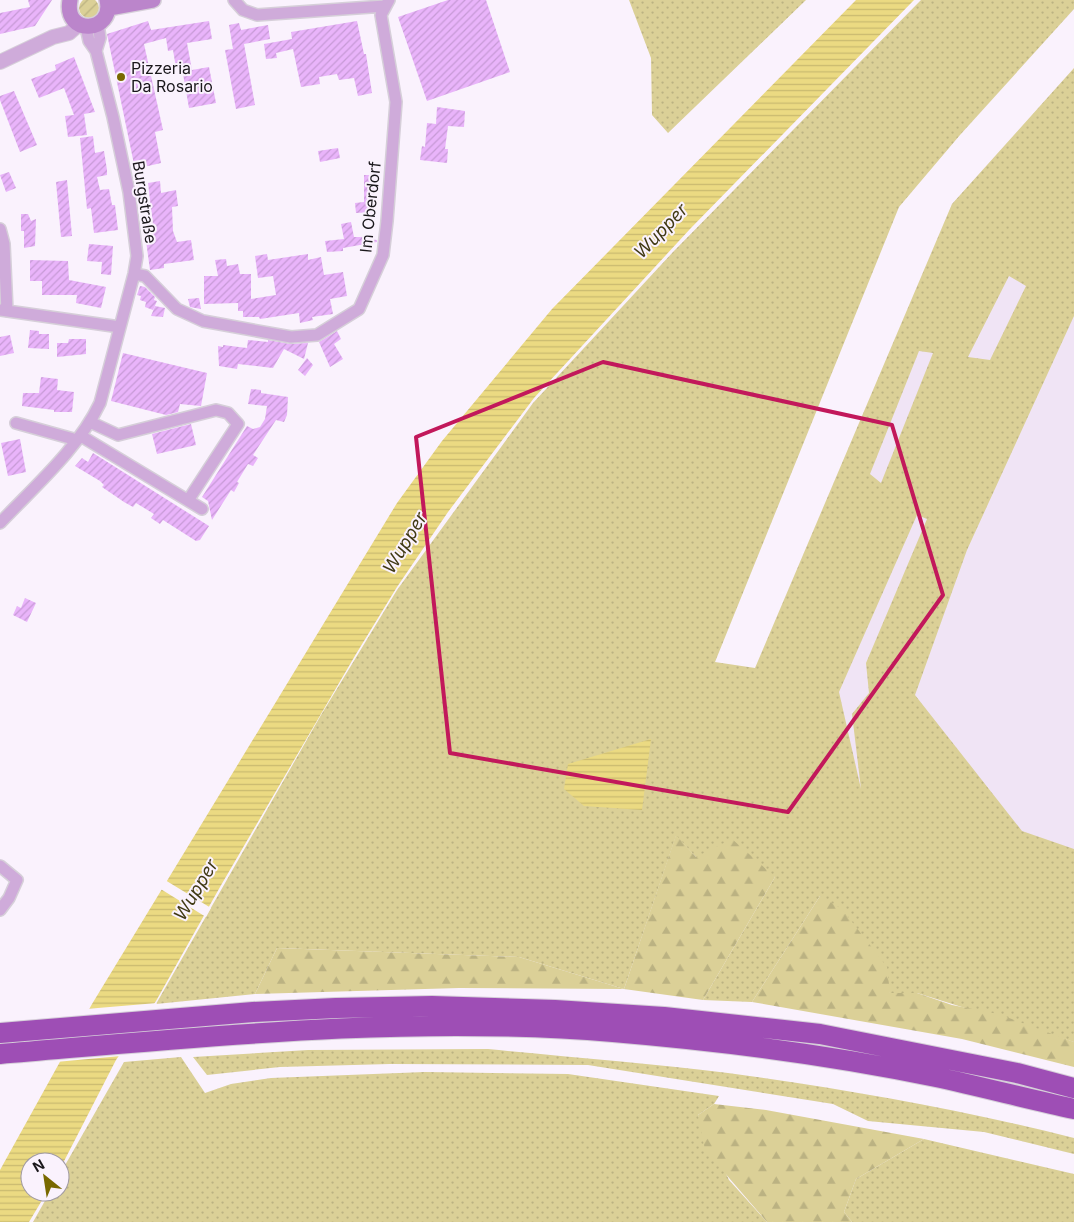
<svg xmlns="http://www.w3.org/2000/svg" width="1074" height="1222" font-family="Inter,sans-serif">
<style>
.built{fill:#f0e4f5}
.grass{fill:url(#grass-dots);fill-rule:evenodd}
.forest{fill:url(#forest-firs)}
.garden{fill:url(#garden-furrows)}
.water{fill:url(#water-rules)}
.pier{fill:#faf2fd}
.building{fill:url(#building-hatch)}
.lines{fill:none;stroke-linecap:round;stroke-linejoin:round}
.minor-casing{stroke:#d6cfd9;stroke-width:14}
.tertiary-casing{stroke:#d6cfd9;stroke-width:16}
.secondary-casing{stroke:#d6cfd9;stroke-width:18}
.motorway-casing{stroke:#d6cfd9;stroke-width:22}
.minor{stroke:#cfabda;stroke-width:11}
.tertiary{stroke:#cfabda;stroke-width:14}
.secondary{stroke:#bb85cb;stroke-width:15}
.motorway{stroke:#9e4eb5;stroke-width:20}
.marked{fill:none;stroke:#c2185b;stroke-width:4;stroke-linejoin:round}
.poi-dot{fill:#796900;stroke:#faf2fd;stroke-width:2}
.labels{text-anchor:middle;stroke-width:4;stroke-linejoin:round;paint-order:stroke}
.poi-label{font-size:16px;fill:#1a171b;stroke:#faf2fd;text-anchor:start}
.street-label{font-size:16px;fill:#1a171b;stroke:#faf2fd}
.water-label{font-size:18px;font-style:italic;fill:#413a14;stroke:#faf2fd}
</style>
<defs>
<pattern id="grass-dots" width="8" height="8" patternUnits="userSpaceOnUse" patternTransform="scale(1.25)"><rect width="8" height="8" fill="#dbd097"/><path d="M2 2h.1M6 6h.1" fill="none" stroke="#bbb282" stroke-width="1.8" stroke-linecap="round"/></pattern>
<pattern id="forest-firs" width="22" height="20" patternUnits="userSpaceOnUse" patternTransform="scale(1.25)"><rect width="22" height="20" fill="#dbd097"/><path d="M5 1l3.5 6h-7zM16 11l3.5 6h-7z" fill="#bbb282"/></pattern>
<pattern id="garden-furrows" width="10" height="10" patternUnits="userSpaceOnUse" patternTransform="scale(1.25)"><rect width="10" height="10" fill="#dbd097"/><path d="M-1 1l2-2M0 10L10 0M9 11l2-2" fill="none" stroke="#bbb282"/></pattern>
<pattern id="water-rules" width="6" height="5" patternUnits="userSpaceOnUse" patternTransform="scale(1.25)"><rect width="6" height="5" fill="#ebda82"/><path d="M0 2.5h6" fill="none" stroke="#c9ba70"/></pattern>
<pattern id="building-hatch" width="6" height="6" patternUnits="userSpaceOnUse" patternTransform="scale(1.25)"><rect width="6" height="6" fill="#e9b4fa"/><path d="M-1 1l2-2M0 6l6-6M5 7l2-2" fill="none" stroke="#c79ad6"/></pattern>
</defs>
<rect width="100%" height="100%" fill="#faf2fd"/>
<!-- built -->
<path class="built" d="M1074,75V1019L765,708L952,204Z"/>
<!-- grass -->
<path class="grass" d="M629,0H806L668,133L652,115L651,58Z
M921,0H1074V9L960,135L899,207L715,662L755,668L952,204L1074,68V316L967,550L915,695L1022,831L1074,849V1042L917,993H890L820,896L752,1002L703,1000L775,877L696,857L676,836L624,989L519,957L277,948L255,994L156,1004L321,715L397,590L533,403L673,252ZM1009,276L1026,286L990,360L968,357ZM919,351L933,353L881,483L870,474ZM917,515L927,519L866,663L869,693L852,714L861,789L839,692Z
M488,1049C568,1057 649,1063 728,1073C844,1089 960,1109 1074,1138V1154L984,1132L868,1121L833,1104L588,1065L390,1064L280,1067L207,1075L193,1057L308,1050Z
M181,1057L205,1093L231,1084L271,1078L425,1072L568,1074L719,1096L714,1104L698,1115L729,1180L767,1222H33L50,1192H60V1174L124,1062Z
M924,1139L1074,1174V1222H852L844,1212L856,1179Z"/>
<!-- forest -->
<path class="forest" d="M676,835L696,857L732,839L775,877L703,1000L624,989L459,988L255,994L277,948L519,957L624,989Z
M820,896L842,909L887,967L890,993H917L952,1005L998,1014L1074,1042V1067L962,1039L752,1002Z
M714,1104L766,1110L924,1139L856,1179L844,1212L852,1222H767L705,1150L698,1115Z"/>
<!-- garden -->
<path class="garden" d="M79 8a10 10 0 1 1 20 0a10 10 0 1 1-20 0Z"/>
<!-- water -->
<path class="water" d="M856,0H914L690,229L534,398L448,512L397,587L356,654L220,887L156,1001L116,1060L60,1169V1162H30V1192H47L29,1222H0V1170L92,1004L397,503L442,441L552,309Z
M651,739L642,810L584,806L564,789L568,764Z"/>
<!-- pier -->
<path class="pier" d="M165,880L211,908L206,917L159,888Z
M157,1003L121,1056L56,1062L86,1009Z"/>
<!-- building -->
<path class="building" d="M28,0H52L35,26L0,34V13L30,7Z
M448,0H486L510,72L427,101L398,17Z
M148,21L151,30L209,21L212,39L187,43L192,70L209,67L216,103L189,108L182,68H176L173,50L168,51L166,38L144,44L163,130L155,132L161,163L135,169L107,34Z
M357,21L364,54H366L372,93L358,96L354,78L339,80L337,74L319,77L320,84L301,87L293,49L276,53L277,58L266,59L264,44L292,39L291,32Z
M239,23L241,30L268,25L270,39L244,44L255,105L236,109L225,50L233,49L229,25Z
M74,57L95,112L84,114L87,135L68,137L65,116L74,115L64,88L39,98L31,79L56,70L55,65Z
M14,91L37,145L20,152L0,100V96Z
M437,107L465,111L464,127L448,126L445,149H448L447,163L420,160L422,146L425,147L427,123L436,124Z
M93,136L95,153L104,151L107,170V175L97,177L100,190L109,189L112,205H115L118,230L94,233L91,208L87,209L80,138Z
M338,148L340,158L320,162L318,151Z
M9,172L16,188L6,192L0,175Z
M364,175H373L375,212L356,213L355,203L364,202Z
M67,180L72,236L61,237L56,182Z
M160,181L161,193L176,190L178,206L172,207L173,231L177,242L191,240L194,260L164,264V268L150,270L144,226L153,225L148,183Z
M21,214H28L31,221L36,219L35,246L24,248V231H21Z
M351,222L354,237H367L368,239L377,240V242L343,248V251L327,252L325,241L344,239L341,224Z
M89,244L113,246L111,275L101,274L102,262L87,261Z
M267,254L268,260L308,254V260L321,257L324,275L343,272L347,296L330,299L333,314L312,317L313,320L300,323L299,313L260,319L259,317H243V311H238V303L204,304V276H218L215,260L226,259L227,266L238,264L240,274H251V299L276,295L273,276L258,278L255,256Z
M30,260L68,261L69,280L106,287L101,308L76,303L77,295H42V281H30Z
M140,286L145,287L155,297L154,300L157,301L153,310L145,307L146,302L140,300L141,296L137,295Z
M199,298L201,309L190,307L188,299Z
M155,306L165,308L163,317L151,316Z
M30,330L39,331V334H49V349L28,348Z
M337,331L341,339L334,344L343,359L330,367L319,342Z
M10,335L14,353L0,356V337Z
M69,339H86V354L57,357V343H68Z
M248,340L268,342V340L290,344L308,343L304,359L284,349L273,368L238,364L237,369L219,366L218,346L223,347V345L247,348Z
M123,353L207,373L201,406L180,404L178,412L166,415L111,401Z
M307,358L313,365L305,376L298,370Z
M41,377L58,379L57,390L74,392L72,412H54V410L22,406L23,393H39Z
M251,389L261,390V393L288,397L287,415L284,422L276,420L253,455L258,458L253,466L248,464L237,482L239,483L234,492L231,490L212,520L208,501L202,497L247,426L253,429L260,427L265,419L267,406L248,404Z
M191,424L196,445L157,454L152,434Z
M20,439L26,472L8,476L1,443Z
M93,453L209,526L200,540L196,541L163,520L160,524L151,518L154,514L136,503L133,507L124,502L102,487L104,485L100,481L75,466L82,458L88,462Z
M25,598L36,603L27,622L13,615L17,606L21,608Z"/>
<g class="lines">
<defs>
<path id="minor" d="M234,0L243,10L257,15L385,6
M96,51L100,38L98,24
M0,229L4,244L7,311
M134,274L145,276L177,309L203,321L291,337L317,335L359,309L383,255L387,221L396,102L381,15L389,0
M0,310L120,327
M90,422L118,435L216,410L228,413L238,424L189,499
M16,423L77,440
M81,436L202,509
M0,523C35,486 78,449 100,403L134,274L137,256L129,192L113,117L96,51L89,41L86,27
M0,866L17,880L9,898L0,910"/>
<path id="tertiary" d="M0,62L53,37L69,33L78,25"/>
<path id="secondary" d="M70,0C63,37 115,33 107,0
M109,8L153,0"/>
<path id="motorway" d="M0,1033L253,1012L336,1008L432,1006L555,1010L664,1017L820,1034L1017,1073L1074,1088
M0,1054C204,1037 409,1015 613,1032C721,1041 830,1055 936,1077C982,1087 1028,1099 1074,1109"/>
</defs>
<!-- minor casing -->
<use href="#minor" class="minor-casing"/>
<!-- tertiary casing -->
<use href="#tertiary" class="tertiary-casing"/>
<!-- secondary casing -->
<use href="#secondary" class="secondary-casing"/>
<!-- motorway casing -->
<use href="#motorway" class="motorway-casing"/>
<!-- minor -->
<use href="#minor" class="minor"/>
<!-- tertiary -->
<use href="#tertiary" class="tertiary"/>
<!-- secondary -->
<use href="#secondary" class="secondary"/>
<!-- motorway -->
<use href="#motorway" class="motorway"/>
</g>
<!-- marked area -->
<path class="marked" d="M603,362L892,425L943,595L788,812L450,753L416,437Z"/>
<!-- markers -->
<circle class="poi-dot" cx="121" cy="77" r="5"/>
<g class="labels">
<!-- poi labels -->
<g class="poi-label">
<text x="131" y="74">Pizzeria<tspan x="131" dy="18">Da Rosario</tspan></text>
</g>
<!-- street labels -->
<g class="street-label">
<text transform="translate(145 202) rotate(81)" y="6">Burgstraße</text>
<text transform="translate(370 207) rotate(-84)" y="6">Im Oberdorf</text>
</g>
<!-- water labels -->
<g class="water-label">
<text transform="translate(661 231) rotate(-46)" y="6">Wupper</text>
<text transform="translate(405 543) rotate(-59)" y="6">Wupper</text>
<text transform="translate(196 890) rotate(-59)" y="6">Wupper</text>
</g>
</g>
<!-- north arrow -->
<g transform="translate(45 1177) rotate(330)"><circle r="24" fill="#faf2fd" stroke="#a09aa3"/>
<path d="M0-4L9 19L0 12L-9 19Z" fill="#796900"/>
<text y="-8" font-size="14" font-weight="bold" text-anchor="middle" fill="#1a171b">N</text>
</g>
</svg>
